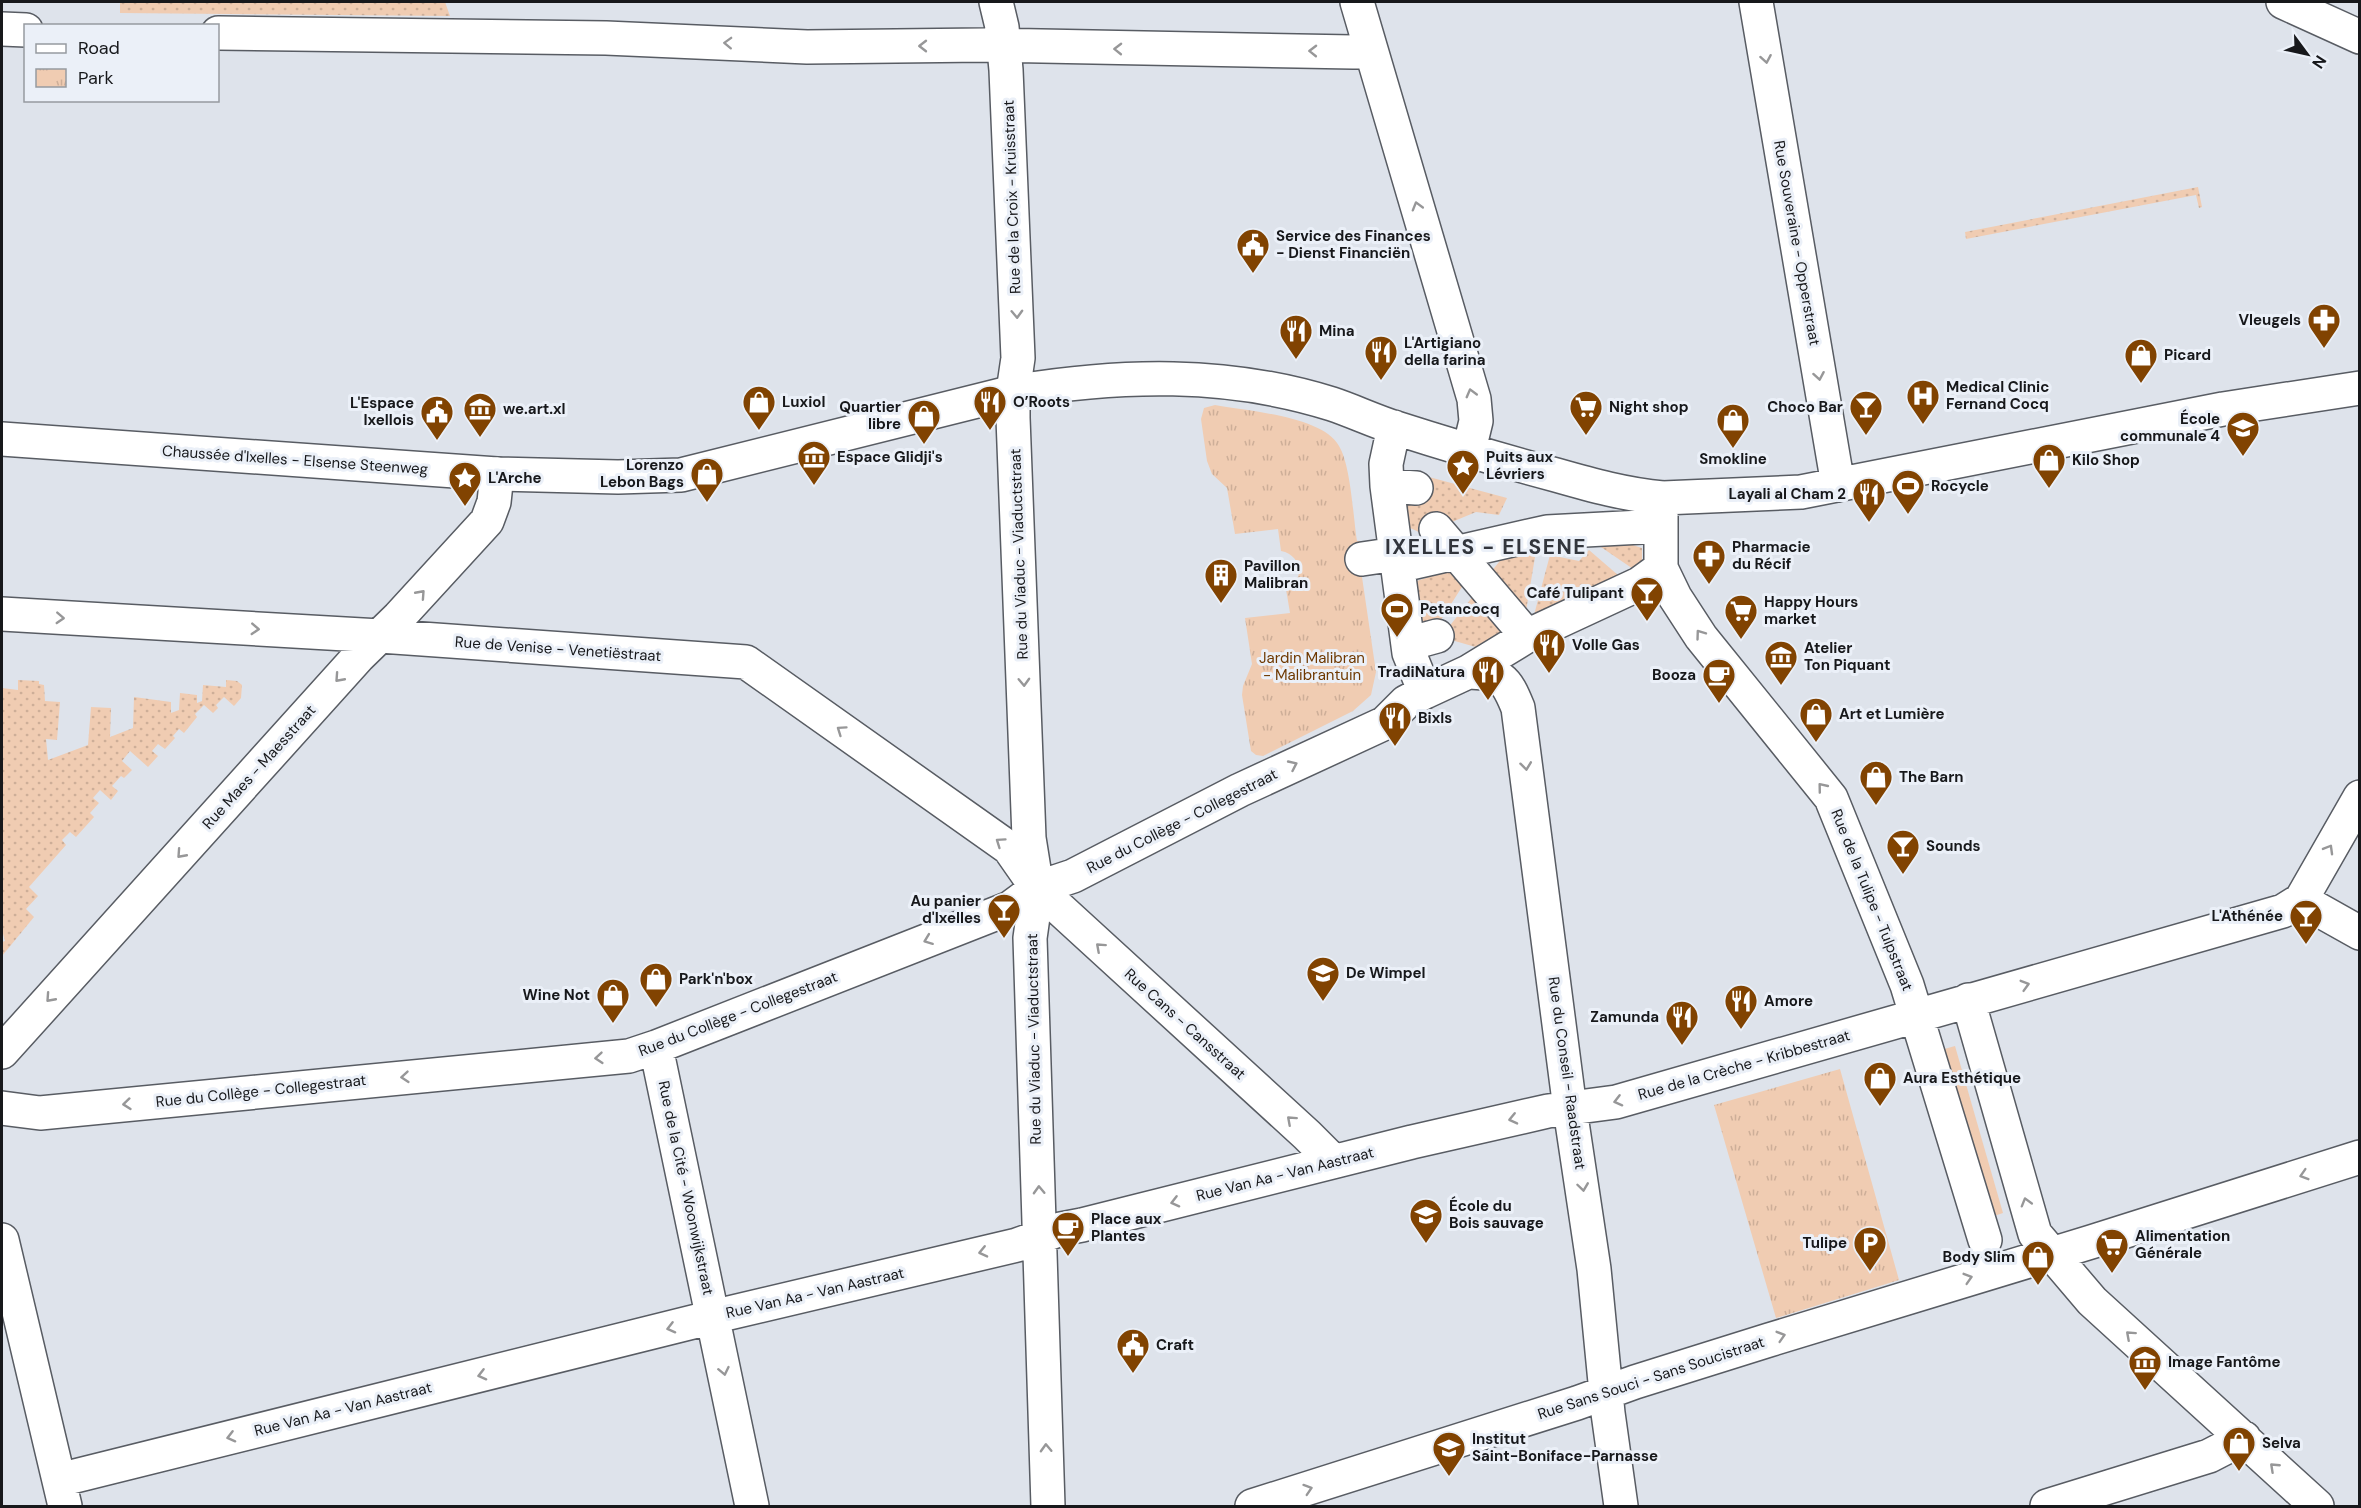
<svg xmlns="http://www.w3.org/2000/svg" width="2361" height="1508" font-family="'DM Sans',sans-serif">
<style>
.grass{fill:#f0ccb2}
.park{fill:url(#park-tufts)}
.garden{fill:url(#garden-dots)}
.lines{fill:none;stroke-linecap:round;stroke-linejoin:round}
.street-casing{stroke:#585c63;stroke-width:36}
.secondary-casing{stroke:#585c63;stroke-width:36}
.street{stroke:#fff;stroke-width:33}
.secondary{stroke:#fff;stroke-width:33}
.oneway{stroke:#979798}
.labels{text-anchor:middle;stroke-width:6;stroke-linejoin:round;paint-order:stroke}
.street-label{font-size:15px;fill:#17181b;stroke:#ebf0f8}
.poi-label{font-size:15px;font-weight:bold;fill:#17181b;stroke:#ebf0f8;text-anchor:start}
.park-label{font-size:15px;fill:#6e3801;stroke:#ebf0f8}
.district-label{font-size:21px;font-weight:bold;letter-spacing:1.5px;fill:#32353c;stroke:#ebf0f8}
</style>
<defs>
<pattern id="park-tufts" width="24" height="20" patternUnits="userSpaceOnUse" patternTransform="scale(1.5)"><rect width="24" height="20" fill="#f0ccb2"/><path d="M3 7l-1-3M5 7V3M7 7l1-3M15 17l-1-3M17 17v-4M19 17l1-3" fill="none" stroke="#cdae98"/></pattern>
<pattern id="garden-dots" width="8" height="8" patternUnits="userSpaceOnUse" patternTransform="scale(1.5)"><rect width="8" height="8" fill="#f0ccb2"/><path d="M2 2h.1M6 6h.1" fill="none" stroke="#cdae98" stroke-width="1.8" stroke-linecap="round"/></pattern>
</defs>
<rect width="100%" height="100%" fill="#dee3eb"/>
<!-- grass -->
<path class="grass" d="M1955,1046L2003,1213L1991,1217L1941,1050Z"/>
<!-- park -->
<path class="park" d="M1215,405C1247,411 1323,416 1339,446C1351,466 1353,516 1357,541H1360L1364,576L1362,577L1376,672L1371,695L1353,711L1263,756L1256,755L1251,751L1242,695L1243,686L1252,664L1245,618L1290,613L1286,589C1306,580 1302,555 1281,551L1278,529L1235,534L1227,488L1212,474L1207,461L1201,419L1204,408Z
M1840,1069L1899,1280L1776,1318L1714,1105Z"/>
<!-- garden -->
<path class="garden" d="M120,2H445L450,16L120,13Z
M2198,187L2202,207L2199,208L2196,195L1966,239L1965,232Z
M1429,477L1507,498L1499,515L1476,512L1423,534L1406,526L1401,499Z
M1601,535L1642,548V575L1595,543Z
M1511,547L1536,551L1526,611L1487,577Z
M1589,550L1626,582L1534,615L1550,555L1579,561Z
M1458,567L1467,579L1432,634L1422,630L1414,582Z
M1477,591L1514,637L1486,650L1441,637Z
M18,680L39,681V684L44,685L45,701L60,702L57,740L46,739L48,760L88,745L91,707L111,708L110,737L133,728L134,697L171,702V713L179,710L180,693L197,695V703L202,701L203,685L226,687V680L237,681L242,685L241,698L234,706L224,697L216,705L218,708L213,713L204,705L195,714L197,717L184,733L179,729L173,736L175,738L165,749L158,744L152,751L158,756L148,767L130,751L122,761L132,770L124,778L121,776L112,786L118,791L111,800L100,790L93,798L99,803L90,813L94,817L76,837L70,832L62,840L66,845L29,887L38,896L26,909L34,917L2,956V942L5,941L2,930V688L18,690Z"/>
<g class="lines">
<defs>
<path id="street" d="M996,2L1002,27L1006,70L1018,358L1013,392V418L1029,838L1037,888L1030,938L1048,1506
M1357,2L1474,399L1476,421L1469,450
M1756,2L1838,485
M2283,2L2360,37
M2,29L26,30
M218,33L606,38L807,47L984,45L1353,52L1371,50
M1013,392C1120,374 1227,371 1332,404C1353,411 1374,421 1396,428C1449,445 1503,461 1556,475C1591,485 1627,495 1663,498L1801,492L2223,409L2360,388
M1394,427L1386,464L1387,486L1409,653L1425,692
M1387,486L1416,488
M1663,498L1661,514V568L1675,597L1701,637L1831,798L1907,985L1985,1240
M1436,529L1527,636
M1362,559L1396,554
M1398,566L1547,532L1661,526
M2,614L380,636L746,662L1009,848L1037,888L1307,1135L1333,1161
M1408,644L1437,636
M1468,672C1501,673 1506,678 1518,708L1570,1109L1594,1269L1608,1413L1621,1506
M2301,900L2360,933
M1968,1000L2035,1234L2092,1301L2317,1506
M656,1047L752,1506
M2,1052L359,656L399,617L487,521L494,502L497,474
M2,1108L40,1113L629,1056L656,1047L1010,908L1037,888L1073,876L1240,790L1385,723L1406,702L1425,692L1468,672L1527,636L1639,584L1661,568
M2,1240L65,1506
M59,1480L729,1313L1017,1245L1061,1229L1082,1225L1412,1142L1548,1111L1616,1102L2283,911L2301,900L2360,797
M1252,1506L1577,1403L1635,1382L1769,1340L2091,1242L2360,1157
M2047,1506L2209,1456L2244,1438"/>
<path id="secondary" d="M2,439L497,474L618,477L681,475L1013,392"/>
</defs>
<!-- street casing -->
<use href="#street" class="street-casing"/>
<!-- secondary casing -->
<use href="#secondary" class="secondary-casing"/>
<!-- street -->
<use href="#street" class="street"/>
<!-- secondary -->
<use href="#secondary" class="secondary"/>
</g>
<!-- one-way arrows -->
<defs><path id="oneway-chevron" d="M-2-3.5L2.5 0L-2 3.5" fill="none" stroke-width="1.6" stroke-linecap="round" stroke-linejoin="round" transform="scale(1.5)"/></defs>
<g class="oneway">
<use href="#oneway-chevron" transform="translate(728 43) rotate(-178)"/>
<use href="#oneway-chevron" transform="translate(923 46) rotate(180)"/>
<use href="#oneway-chevron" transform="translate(1118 49) rotate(-179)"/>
<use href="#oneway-chevron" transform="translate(1313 51) rotate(-179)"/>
<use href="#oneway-chevron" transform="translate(1766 59) rotate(80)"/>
<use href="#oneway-chevron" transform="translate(1417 206) rotate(-106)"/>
<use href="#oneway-chevron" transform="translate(1017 314) rotate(88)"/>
<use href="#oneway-chevron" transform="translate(1819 376) rotate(80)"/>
<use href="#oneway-chevron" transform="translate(1471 393) rotate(-105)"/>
<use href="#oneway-chevron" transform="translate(421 594) rotate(-48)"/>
<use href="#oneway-chevron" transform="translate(60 618) rotate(3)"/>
<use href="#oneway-chevron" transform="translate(255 629) rotate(3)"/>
<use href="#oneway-chevron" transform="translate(1700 634) rotate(-126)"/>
<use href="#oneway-chevron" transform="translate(339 678) rotate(132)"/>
<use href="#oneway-chevron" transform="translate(1024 682) rotate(88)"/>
<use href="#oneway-chevron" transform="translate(841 730) rotate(-145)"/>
<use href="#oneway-chevron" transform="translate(1293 765) rotate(-25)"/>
<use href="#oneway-chevron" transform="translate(1526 766) rotate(83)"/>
<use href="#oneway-chevron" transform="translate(1822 787) rotate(-129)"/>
<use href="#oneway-chevron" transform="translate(1000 842) rotate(-145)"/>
<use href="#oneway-chevron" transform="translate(2329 849) rotate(-60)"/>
<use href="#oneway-chevron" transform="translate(181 854) rotate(132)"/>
<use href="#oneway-chevron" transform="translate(928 940) rotate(159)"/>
<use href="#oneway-chevron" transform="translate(1100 947) rotate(-138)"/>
<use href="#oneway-chevron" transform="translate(2025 985) rotate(-16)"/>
<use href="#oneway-chevron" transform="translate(50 998) rotate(132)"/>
<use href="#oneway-chevron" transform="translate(599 1058) rotate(175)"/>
<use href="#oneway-chevron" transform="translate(405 1077) rotate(175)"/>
<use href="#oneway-chevron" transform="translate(1618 1101) rotate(166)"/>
<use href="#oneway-chevron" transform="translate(127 1104) rotate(174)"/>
<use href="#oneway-chevron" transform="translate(1513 1119) rotate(167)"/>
<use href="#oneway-chevron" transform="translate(1291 1120) rotate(-138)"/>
<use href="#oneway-chevron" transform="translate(2304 1175) rotate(163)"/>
<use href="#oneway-chevron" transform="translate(1583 1187) rotate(82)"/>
<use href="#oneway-chevron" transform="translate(1039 1190) rotate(-92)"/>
<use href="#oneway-chevron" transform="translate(1175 1202) rotate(166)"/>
<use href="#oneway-chevron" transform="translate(2026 1202) rotate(-106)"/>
<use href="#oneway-chevron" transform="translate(983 1252) rotate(167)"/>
<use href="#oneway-chevron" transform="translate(1968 1278) rotate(-17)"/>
<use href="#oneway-chevron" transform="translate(671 1328) rotate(166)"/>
<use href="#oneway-chevron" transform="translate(2130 1335) rotate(-138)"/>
<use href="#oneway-chevron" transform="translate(1781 1336) rotate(-17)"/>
<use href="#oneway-chevron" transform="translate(724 1371) rotate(78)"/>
<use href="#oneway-chevron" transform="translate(482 1375) rotate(166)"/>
<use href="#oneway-chevron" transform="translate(231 1437) rotate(166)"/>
<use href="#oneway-chevron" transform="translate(1046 1448) rotate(-92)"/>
<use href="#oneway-chevron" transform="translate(2274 1467) rotate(-137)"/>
<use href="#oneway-chevron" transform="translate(1308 1489) rotate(-18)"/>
</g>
<!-- icons -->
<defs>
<symbol id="civic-pin" viewBox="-11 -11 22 30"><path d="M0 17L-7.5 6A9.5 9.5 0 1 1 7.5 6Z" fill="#814301" stroke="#ebf0f8"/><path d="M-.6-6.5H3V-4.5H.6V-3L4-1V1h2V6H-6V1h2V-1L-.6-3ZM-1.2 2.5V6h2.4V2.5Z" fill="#fff"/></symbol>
<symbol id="pharmacy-pin" viewBox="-11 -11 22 30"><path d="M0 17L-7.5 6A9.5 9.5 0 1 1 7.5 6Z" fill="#814301" stroke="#ebf0f8"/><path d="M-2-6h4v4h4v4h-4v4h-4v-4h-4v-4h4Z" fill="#fff"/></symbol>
<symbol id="restaurant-pin" viewBox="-11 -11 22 30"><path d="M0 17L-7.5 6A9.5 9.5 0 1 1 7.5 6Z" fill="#814301" stroke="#ebf0f8"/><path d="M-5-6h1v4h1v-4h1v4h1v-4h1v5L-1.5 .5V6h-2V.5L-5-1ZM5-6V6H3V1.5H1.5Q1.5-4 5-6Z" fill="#fff"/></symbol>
<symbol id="shop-pin" viewBox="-11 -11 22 30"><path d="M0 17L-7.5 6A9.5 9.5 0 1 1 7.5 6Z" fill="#814301" stroke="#ebf0f8"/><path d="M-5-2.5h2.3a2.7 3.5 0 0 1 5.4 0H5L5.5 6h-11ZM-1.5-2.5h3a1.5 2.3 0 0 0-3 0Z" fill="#fff"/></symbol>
<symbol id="hospital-pin" viewBox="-11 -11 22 30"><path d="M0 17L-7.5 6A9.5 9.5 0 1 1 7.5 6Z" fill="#814301" stroke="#ebf0f8"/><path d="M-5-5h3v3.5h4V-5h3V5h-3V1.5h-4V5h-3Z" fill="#fff"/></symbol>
<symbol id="supermarket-pin" viewBox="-11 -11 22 30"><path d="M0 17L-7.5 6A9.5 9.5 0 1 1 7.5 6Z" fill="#814301" stroke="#ebf0f8"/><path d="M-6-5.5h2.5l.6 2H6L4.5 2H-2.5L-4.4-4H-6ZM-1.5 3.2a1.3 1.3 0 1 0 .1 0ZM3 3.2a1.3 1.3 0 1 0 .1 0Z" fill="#fff"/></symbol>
<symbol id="bar-pin" viewBox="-11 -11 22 30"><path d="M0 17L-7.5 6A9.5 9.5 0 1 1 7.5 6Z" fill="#814301" stroke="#ebf0f8"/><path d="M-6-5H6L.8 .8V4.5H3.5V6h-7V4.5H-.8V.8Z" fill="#fff"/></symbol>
<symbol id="museum-pin" viewBox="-11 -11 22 30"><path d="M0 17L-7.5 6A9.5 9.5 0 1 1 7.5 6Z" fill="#814301" stroke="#ebf0f8"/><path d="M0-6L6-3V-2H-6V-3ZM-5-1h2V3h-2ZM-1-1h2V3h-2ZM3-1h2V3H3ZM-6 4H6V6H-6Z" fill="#fff"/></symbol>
<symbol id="school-pin" viewBox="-11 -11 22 30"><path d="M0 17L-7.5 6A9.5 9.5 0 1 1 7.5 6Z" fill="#814301" stroke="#ebf0f8"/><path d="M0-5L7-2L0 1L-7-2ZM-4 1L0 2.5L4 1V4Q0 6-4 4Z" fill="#fff"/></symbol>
<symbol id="sight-pin" viewBox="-11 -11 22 30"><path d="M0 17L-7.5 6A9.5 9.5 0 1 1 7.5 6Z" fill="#814301" stroke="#ebf0f8"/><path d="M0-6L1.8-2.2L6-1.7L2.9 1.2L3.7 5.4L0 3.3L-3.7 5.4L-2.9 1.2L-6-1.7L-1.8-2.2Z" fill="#fff"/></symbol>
<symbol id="stadium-pin" viewBox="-11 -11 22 30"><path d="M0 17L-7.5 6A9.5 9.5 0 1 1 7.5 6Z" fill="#814301" stroke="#ebf0f8"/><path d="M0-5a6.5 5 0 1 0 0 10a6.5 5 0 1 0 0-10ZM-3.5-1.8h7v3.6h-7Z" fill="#fff"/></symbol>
<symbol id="building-pin" viewBox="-11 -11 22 30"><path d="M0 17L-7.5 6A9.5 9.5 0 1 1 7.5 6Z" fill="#814301" stroke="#ebf0f8"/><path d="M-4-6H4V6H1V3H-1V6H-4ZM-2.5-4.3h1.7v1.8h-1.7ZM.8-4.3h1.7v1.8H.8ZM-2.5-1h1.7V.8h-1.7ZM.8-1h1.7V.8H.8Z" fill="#fff"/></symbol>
<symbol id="cafe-pin" viewBox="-11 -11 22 30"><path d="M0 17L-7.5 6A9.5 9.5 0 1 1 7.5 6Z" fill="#814301" stroke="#ebf0f8"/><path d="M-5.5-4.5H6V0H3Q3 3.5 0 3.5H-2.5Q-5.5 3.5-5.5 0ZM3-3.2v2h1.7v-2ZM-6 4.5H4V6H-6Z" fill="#fff"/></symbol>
<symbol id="parking-pin" viewBox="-11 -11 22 30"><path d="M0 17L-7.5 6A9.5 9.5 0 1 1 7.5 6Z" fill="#814301" stroke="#ebf0f8"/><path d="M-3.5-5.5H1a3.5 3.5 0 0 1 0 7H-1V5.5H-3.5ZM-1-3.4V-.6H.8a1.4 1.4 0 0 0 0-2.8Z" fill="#fff"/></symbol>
</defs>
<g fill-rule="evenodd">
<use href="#civic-pin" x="1234" y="226" width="38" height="52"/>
<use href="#pharmacy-pin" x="2305" y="301" width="38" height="52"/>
<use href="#restaurant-pin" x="1277" y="312" width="38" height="52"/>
<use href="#restaurant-pin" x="1362" y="333" width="38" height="52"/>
<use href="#shop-pin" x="2122" y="336" width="38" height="52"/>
<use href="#hospital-pin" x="1904" y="377" width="38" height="52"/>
<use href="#shop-pin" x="740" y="383" width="38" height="52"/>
<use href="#restaurant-pin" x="971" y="383" width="38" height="52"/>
<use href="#supermarket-pin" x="1567" y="388" width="38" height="52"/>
<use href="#bar-pin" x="1847" y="388" width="38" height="52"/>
<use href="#museum-pin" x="461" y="390" width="38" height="52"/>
<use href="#civic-pin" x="418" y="393" width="38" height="52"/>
<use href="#shop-pin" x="905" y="397" width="38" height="52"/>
<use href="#shop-pin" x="1714" y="401" width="38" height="52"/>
<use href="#school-pin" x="2224" y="409" width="38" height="52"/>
<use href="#museum-pin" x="795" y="438" width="38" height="52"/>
<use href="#shop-pin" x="2030" y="441" width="38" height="52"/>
<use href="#sight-pin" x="1444" y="447" width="38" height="52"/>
<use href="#shop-pin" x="688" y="455" width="38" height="52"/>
<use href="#sight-pin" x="446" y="459" width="38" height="52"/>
<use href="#stadium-pin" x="1889" y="467" width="38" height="52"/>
<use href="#restaurant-pin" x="1850" y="475" width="38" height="52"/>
<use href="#pharmacy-pin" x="1690" y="537" width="38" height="52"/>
<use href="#building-pin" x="1202" y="556" width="38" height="52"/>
<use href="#bar-pin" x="1628" y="574" width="38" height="52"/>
<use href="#stadium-pin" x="1378" y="590" width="38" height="52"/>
<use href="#supermarket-pin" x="1722" y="592" width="38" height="52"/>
<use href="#restaurant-pin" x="1530" y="626" width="38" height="52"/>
<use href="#museum-pin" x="1762" y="638" width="38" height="52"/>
<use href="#restaurant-pin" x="1469" y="653" width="38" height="52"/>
<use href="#cafe-pin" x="1700" y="656" width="38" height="52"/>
<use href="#shop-pin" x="1797" y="695" width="38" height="52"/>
<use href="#restaurant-pin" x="1376" y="699" width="38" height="52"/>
<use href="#shop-pin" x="1857" y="758" width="38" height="52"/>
<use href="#bar-pin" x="1884" y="827" width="38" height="52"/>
<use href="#bar-pin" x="985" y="891" width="38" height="52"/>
<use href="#bar-pin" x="2287" y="897" width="38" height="52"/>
<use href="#school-pin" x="1304" y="954" width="38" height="52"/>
<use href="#shop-pin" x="637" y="960" width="38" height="52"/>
<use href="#shop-pin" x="594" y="976" width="38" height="52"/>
<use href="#restaurant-pin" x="1722" y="982" width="38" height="52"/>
<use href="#restaurant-pin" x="1663" y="998" width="38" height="52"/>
<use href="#shop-pin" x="1861" y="1059" width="38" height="52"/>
<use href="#school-pin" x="1407" y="1196" width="38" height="52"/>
<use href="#cafe-pin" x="1049" y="1209" width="38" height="52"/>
<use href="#parking-pin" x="1851" y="1224" width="38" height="52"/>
<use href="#supermarket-pin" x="2093" y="1226" width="38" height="52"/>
<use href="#shop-pin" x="2019" y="1238" width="38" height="52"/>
<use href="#civic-pin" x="1114" y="1326" width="38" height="52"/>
<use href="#museum-pin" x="2126" y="1343" width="38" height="52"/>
<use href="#shop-pin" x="2220" y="1424" width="38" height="52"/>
<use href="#school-pin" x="1430" y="1429" width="38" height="52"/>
</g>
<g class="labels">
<!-- street labels -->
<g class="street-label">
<text transform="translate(1012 197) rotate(-92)" y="5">Rue de la Croix - Kruisstraat</text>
<text transform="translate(1797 243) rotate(80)" y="5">Rue Souveraine - Opperstraat</text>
<text transform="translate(295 460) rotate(4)" y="5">Chaussée d'Ixelles - Elsense Steenweg</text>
<text transform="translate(1019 554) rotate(-92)" y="5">Rue du Viaduc - Viaductstraat</text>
<text transform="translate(558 649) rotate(4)" y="5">Rue de Venise - Venetiëstraat</text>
<text transform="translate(259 767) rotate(-48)" y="5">Rue Maes - Maesstraat</text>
<text transform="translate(1182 821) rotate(-27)" y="5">Rue du Collège - Collegestraat</text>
<text transform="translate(1872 900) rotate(68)" y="5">Rue de la Tulipe - Tulpstraat</text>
<text transform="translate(738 1014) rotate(-21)" y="5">Rue du Collège - Collegestraat</text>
<text transform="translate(1185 1024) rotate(42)" y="5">Rue Cans - Cansstraat</text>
<text transform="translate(1034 1039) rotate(-91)" y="5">Rue du Viaduc - Viaductstraat</text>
<text transform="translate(1744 1065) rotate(-16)" y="5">Rue de la Crèche - Kribbestraat</text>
<text transform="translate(1567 1073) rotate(82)" y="5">Rue du Conseil - Raadstraat</text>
<text transform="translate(261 1091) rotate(-6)" y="5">Rue du Collège - Collegestraat</text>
<text transform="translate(1285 1174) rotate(-14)" y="5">Rue Van Aa - Van Aastraat</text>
<text transform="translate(686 1188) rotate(78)" y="5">Rue de la Cité - Woonwijkstraat</text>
<text transform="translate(815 1293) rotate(-13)" y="5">Rue Van Aa - Van Aastraat</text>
<text transform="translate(1651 1378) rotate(-18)" y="5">Rue Sans Souci - Sans Soucistraat</text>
<text transform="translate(343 1409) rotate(-14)" y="5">Rue Van Aa - Van Aastraat</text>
</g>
<!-- poi labels -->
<g class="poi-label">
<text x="1276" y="241">Service des Finances<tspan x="1276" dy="17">- Dienst Financiën</tspan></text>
<text x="2301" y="325" text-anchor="end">Vleugels</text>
<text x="1319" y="336">Mina</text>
<text x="1404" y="348">L'Artigiano<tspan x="1404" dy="17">della farina</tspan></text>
<text x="2164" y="360">Picard</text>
<text x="1946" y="392">Medical Clinic<tspan x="1946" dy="17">Fernand Cocq</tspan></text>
<text x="782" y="407">Luxiol</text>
<text x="1013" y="407">O’Roots</text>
<text x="414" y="408" text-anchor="end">L'Espace<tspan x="414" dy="17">Ixellois</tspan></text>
<text x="901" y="412" text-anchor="end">Quartier<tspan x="901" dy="17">libre</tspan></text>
<text x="1609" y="412">Night shop</text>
<text x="1843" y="412" text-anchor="end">Choco Bar</text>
<text x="503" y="414">we.art.xl</text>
<text x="2220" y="424" text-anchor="end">École<tspan x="2220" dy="17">communale 4</tspan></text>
<text x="837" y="462">Espace Glidji's</text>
<text x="1486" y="462">Puits aux<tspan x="1486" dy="17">Lévriers</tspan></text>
<text x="1733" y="464" text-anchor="middle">Smokline</text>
<text x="2072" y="465">Kilo Shop</text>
<text x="684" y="470" text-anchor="end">Lorenzo<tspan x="684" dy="17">Lebon Bags</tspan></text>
<text x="488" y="483">L'Arche</text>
<text x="1931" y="491">Rocycle</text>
<text x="1846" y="499" text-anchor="end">Layali al Cham 2</text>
<text x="1732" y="552">Pharmacie<tspan x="1732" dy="17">du Récif</tspan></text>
<text x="1244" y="571">Pavillon<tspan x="1244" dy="17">Malibran</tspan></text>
<text x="1624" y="598" text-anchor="end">Café Tulipant</text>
<text x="1764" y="607">Happy Hours<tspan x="1764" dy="17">market</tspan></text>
<text x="1420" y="614">Petancocq</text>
<text x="1572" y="650">Volle Gas</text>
<text x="1804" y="653">Atelier<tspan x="1804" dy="17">Ton Piquant</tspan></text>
<text x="1465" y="677" text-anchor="end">TradiNatura</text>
<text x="1696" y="680" text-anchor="end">Booza</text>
<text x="1839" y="719">Art et Lumière</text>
<text x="1418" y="723">Bixls</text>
<text x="1899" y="782">The Barn</text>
<text x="1926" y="851">Sounds</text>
<text x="981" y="906" text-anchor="end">Au panier<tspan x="981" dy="17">d'Ixelles</tspan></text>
<text x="2283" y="921" text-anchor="end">L'Athénée</text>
<text x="1346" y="978">De Wimpel</text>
<text x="679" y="984">Park'n'box</text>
<text x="590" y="1000" text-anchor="end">Wine Not</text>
<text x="1764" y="1006">Amore</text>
<text x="1659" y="1022" text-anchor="end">Zamunda</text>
<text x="1903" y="1083">Aura Esthétique</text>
<text x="1449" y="1211">École du<tspan x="1449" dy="17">Bois sauvage</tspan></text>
<text x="1091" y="1224">Place aux<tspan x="1091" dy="17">Plantes</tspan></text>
<text x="2135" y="1241">Alimentation<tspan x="2135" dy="17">Générale</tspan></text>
<text x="1847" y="1248" text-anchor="end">Tulipe</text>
<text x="2015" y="1262" text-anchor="end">Body Slim</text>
<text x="1156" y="1350">Craft</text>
<text x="2168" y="1367">Image Fantôme</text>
<text x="1472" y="1444">Institut<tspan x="1472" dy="17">Saint-Boniface-Parnasse</tspan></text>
<text x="2262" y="1448">Selva</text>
</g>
<!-- park labels -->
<g class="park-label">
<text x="1312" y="663">Jardin Malibran<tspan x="1312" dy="17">- Malibrantuin</tspan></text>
</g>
<!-- district labels -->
<g class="district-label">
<text x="1486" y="554">IXELLES - ELSENE</text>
</g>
</g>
<!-- border -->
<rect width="2361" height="1508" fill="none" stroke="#17181b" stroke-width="6"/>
<!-- legend -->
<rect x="24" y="24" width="195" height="78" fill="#ebf0f8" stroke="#969aa0" stroke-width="1.5"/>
<rect x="36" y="44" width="30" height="9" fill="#ffffff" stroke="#969aa0" stroke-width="1.5"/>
<text x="78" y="54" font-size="18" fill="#17181b">Road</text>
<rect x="36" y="69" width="30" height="18" fill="url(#park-tufts)" stroke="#969aa0" stroke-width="1.5"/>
<text x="78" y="84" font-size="18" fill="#17181b">Park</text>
<!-- north arrow -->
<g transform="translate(2307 54) rotate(123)" stroke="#ebf0f8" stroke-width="4.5" paint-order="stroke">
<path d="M0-4.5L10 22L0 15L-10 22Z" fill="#17181b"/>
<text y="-9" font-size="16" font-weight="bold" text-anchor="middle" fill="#17181b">N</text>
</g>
</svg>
